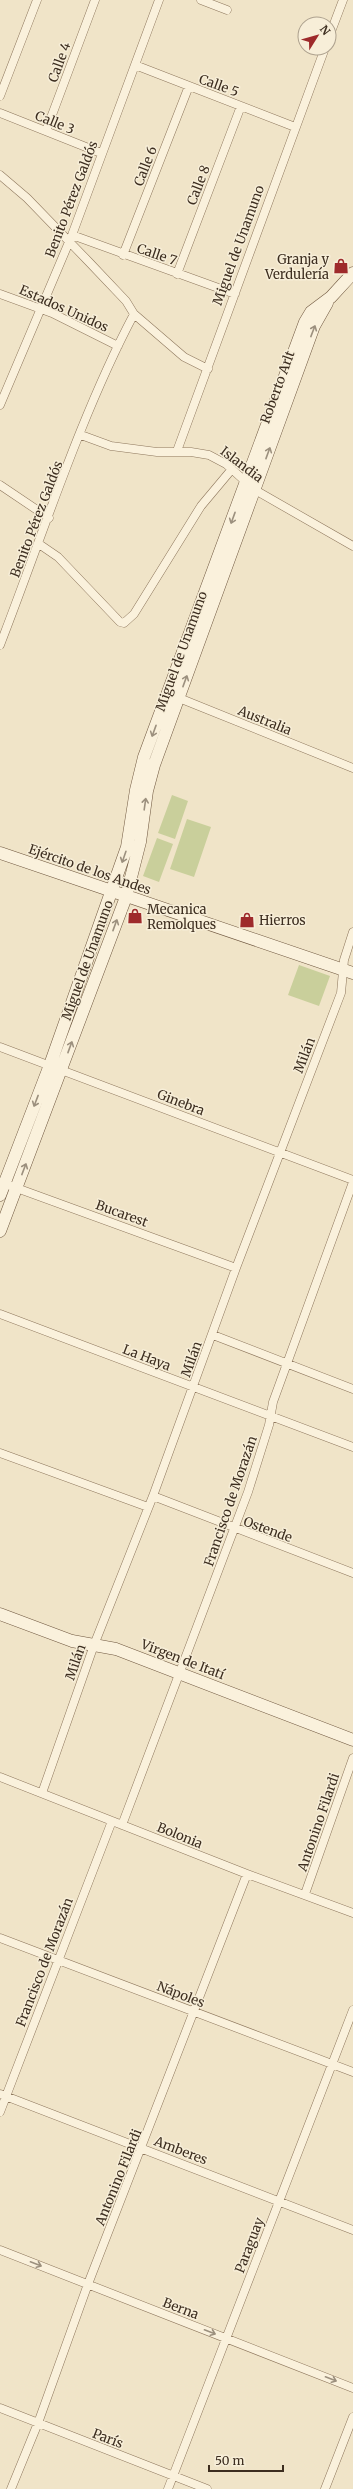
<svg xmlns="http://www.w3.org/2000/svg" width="353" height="2489" font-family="Merriweather,serif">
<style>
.green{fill:#c9cf9b}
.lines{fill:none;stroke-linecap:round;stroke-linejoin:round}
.street-casing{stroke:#8d765c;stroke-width:9}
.secondary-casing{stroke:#6f573f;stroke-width:13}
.street{stroke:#faf1dc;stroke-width:8}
.secondary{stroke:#faf1dc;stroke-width:12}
.oneway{stroke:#9c907e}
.labels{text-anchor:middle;stroke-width:3;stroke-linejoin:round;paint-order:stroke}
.street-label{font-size:13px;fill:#3d2e20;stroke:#f7eed8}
.poi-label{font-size:13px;fill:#3d2e20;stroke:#f7eed8;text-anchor:start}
</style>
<rect width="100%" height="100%" fill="#f0e4c8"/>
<!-- green -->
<path class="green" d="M172,795L188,801L175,839L158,833Z
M187,819L211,827L194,877L170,869Z
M157,838L173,844L159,882L143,876Z
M299,965L330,976L319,1006L288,995Z"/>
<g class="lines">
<defs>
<path id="street" d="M201,0L227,10
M329,37L343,0
M135,65L295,127
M0,96L37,0
M0,113L101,153
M46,131L95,0
M0,175L27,198L89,262L126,301L134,314L184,357L208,369
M72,235L235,294
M123,255L189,86
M177,274L241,106
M0,294L52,313L118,346
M0,405L72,235L159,0
M81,435L111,446L157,452H191L209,455L226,464L255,490L353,546
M177,451L325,48
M0,485L49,518
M39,544L58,557L120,622L124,623L134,614L201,506L232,469
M0,645C42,537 80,416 134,314
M174,696L353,768
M0,1047L353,1180
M0,1182L236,1268
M0,1314L353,1447
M213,1335L353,1389
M0,1453L148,1507
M153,1496L353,1573
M0,1777L247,1874L353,1913
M42,1793L94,1645L153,1496L236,1268L341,993L344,960L353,932
M122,1825L248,1492L269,1425L273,1402L353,1182
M305,1894L353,1758
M0,1938L353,2072
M0,2094L353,2230
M0,2112L112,1821
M0,2250L353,2388
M0,2408L207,2489
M11,2489L38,2423L88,2284L247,1874
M168,2489L353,2010
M325,2489L353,2417"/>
<path id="secondary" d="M0,853L353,973
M0,1195L50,1065L127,847L136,790L144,757L305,322L311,312L331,297L353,273
M0,1231L126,897L140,842L147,791L154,765L314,326L327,303
M0,1614L72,1641L116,1649L353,1740"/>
</defs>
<!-- street casing -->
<use href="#street" class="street-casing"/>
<!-- secondary casing -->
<use href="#secondary" class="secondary-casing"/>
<!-- street -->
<use href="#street" class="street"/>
<!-- secondary -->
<use href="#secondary" class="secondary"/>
</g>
<!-- one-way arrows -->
<defs><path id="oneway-shaft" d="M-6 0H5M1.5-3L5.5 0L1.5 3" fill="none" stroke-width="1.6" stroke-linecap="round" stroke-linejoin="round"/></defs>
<g class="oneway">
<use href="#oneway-shaft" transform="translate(313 331) rotate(-69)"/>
<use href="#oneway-shaft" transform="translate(268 453) rotate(-70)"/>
<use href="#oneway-shaft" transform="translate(233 518) rotate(110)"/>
<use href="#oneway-shaft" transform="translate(185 681) rotate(-70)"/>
<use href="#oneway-shaft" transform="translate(154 731) rotate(110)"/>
<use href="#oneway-shaft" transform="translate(145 804) rotate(-82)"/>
<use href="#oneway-shaft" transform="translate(124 857) rotate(109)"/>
<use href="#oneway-shaft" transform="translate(115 925) rotate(-70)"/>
<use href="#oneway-shaft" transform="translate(70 1047) rotate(-70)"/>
<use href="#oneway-shaft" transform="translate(36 1101) rotate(111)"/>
<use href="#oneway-shaft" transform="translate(24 1169) rotate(-69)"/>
<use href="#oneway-shaft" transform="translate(36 2264) rotate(21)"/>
<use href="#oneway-shaft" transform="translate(210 2332) rotate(21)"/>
<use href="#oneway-shaft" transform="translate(331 2379) rotate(21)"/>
</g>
<!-- icons -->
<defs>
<symbol id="shop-bare" viewBox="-9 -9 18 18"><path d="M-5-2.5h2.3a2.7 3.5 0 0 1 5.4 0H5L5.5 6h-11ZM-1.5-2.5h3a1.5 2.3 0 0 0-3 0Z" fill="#9e2a2b" stroke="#f7eed8" stroke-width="2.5" paint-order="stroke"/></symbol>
</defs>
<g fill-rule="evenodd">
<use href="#shop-bare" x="330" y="255" width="22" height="22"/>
<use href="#shop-bare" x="124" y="905" width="22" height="22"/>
<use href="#shop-bare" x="236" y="909" width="22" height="22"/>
</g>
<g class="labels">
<!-- street labels -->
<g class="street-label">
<text transform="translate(59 62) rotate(-70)" y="5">Calle 4</text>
<text transform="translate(219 85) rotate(20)" y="5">Calle 5</text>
<text transform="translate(55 122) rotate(22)" y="5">Calle 3</text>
<text transform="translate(145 166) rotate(-69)" y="5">Calle 6</text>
<text transform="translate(198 185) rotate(-69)" y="5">Calle 8</text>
<text transform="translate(71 199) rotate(-69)" y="5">Benito Pérez Galdós</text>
<text transform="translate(238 245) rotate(-70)" y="5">Miguel de Unamuno</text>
<text transform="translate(157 254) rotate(19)" y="5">Calle 7</text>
<text transform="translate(64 308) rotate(24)" y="5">Estados Unidos</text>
<text transform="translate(277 387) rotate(-70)" y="5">Roberto Arlt</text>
<text transform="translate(242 464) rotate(37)" y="5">Islandia</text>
<text transform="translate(36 519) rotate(-69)" y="5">Benito Pérez Galdós</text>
<text transform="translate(181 651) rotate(-70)" y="5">Miguel de Unamuno</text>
<text transform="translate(265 720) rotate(22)" y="5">Australia</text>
<text transform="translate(90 869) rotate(19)" y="5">Ejército de los Andes</text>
<text transform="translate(87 960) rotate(-70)" y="5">Miguel de Unamuno</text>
<text transform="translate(304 1055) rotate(-69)" y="5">Milán</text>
<text transform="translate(181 1102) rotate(21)" y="5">Ginebra</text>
<text transform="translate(122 1213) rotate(20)" y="5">Bucarest</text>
<text transform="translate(147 1357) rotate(21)" y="5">La Haya</text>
<text transform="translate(191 1359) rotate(-70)" y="5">Milán</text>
<text transform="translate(230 1501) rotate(-71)" y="5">Francisco de Morazán</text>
<text transform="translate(268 1529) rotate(20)" y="5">Ostende</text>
<text transform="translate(183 1659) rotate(21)" y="5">Virgen de Itatí</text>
<text transform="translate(75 1662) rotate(-71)" y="5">Milán</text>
<text transform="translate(318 1822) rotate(-71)" y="5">Antonino Filardi</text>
<text transform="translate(180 1835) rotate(22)" y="5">Bolonia</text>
<text transform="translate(44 1962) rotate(-69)" y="5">Francisco de Morazán</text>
<text transform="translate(181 1994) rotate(21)" y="5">Nápoles</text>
<text transform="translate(181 2150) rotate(21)" y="5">Amberes</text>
<text transform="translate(118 2177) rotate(-68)" y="5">Antonino Filardi</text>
<text transform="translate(249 2245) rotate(-69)" y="5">Paraguay</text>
<text transform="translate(181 2308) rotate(21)" y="5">Berna</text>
<text transform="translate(108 2438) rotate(21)" y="5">París</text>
</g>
<!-- poi labels -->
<g class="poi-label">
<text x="329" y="264" text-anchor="end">Granja y<tspan x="329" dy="15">Verdulería</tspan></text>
<text x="147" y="914">Mecanica<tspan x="147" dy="15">Remolques</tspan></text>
<text x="259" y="925">Hierros</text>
</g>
</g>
<!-- north arrow -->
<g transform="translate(317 36) rotate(53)"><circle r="19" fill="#f7eed8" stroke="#ada18e"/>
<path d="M0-3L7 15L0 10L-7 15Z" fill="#9e2a2b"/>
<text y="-6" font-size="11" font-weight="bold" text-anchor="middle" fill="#3d2e20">N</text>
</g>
<!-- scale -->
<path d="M209 2465v6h74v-6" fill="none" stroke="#3d2e20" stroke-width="2"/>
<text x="215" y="2465" font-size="12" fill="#3d2e20" stroke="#f7eed8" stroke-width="3" paint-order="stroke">50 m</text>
</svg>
